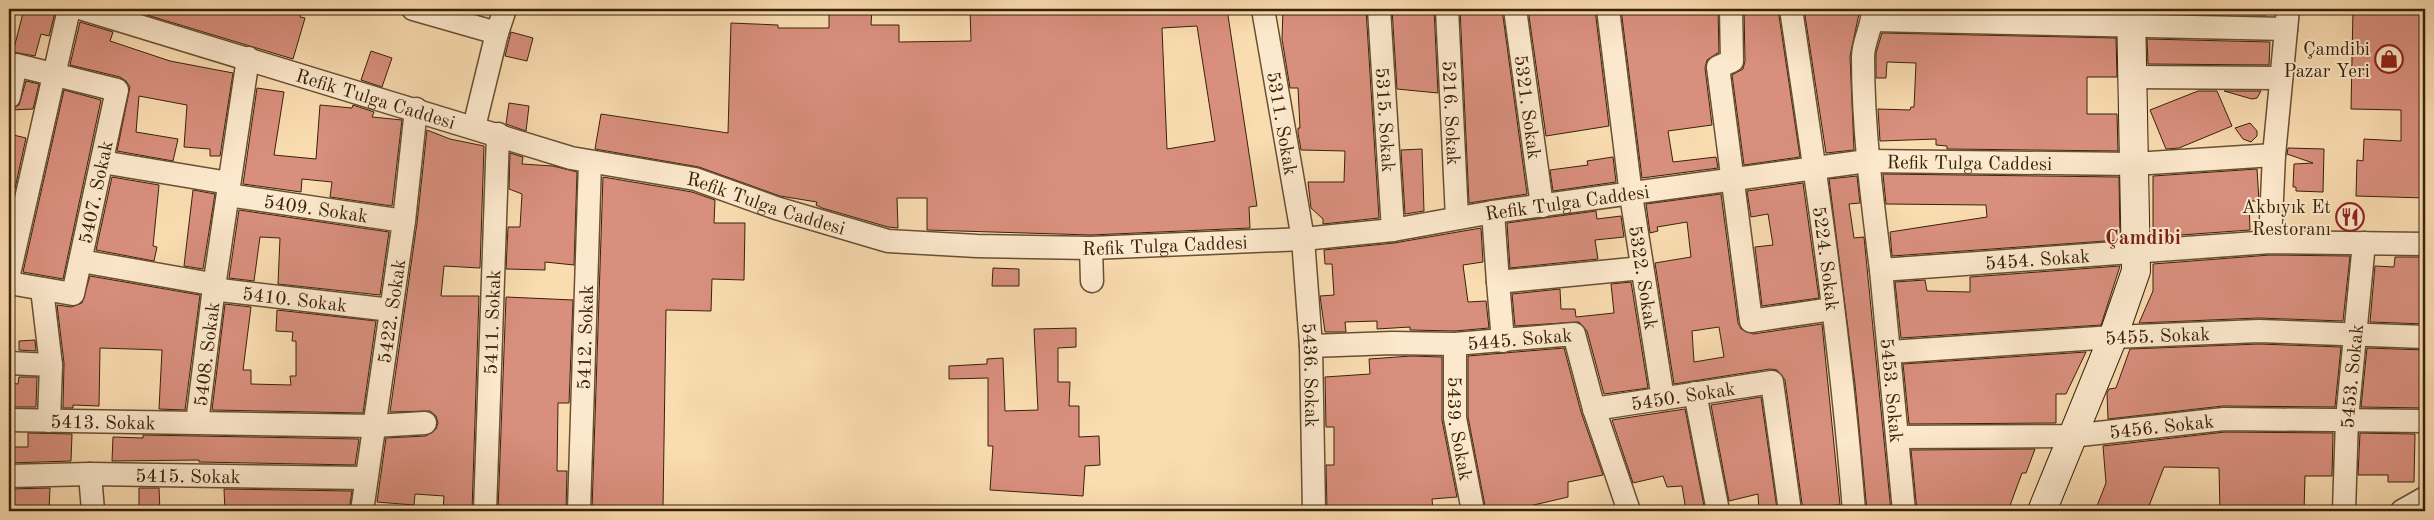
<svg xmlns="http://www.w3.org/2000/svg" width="2434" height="520" font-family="'Old Standard TT',serif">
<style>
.building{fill:#d98f7e;stroke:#382208;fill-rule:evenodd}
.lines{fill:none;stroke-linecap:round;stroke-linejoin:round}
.street-casing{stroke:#685032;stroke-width:25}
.secondary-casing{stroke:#382208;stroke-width:30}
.street{stroke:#fce8cc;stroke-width:22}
.secondary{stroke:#fce8cc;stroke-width:28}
.labels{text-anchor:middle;stroke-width:4;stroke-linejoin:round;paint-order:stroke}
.poi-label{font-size:19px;fill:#382208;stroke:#fce8cc;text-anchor:end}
.street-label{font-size:19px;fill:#382208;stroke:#fce8cc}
.quarter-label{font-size:21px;font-weight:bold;fill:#7a1f14;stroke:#fce8cc}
</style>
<rect width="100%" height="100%" fill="#fadcb1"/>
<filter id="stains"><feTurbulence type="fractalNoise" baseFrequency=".004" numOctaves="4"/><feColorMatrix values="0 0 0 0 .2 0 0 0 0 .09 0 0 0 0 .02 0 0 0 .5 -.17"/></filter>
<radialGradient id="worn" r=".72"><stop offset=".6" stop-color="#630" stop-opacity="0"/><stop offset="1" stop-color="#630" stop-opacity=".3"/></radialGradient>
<!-- building -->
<path class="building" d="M24,9H56L49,36L41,34L35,56L13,52Z
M127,9H303L300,17L305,18L293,59Z
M829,9H872L871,25H899V42L971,41L970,9H1227L1257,206L1249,207L1250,228L1091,235L927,230V198H897L898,228L888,227L822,208L816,205L817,202L780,196L699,167L595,149L601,114L728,133L731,23L778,25V28H829ZM1197,26L1215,141L1167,149L1162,28Z
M1283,9H1366L1379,218L1323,224V219L1311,208L1308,182H1344L1345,151L1301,150L1298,133V128H1300L1298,88H1290L1282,39Z
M1392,9H1434L1438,93L1397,89Z
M1460,9H1502L1527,194L1469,203Z
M1528,9H1595L1609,126L1546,136Z
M1621,9H1718L1719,52L1707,60L1705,68L1712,125L1668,131L1673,162L1716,157L1718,168L1642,178Z
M1744,9H1778L1800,157L1744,165L1732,75L1743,69L1745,61Z
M1804,9H1860L1850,56L1854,150L1826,153Z
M1959,9H2115V12Z
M2149,9H2266V15L2149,13Z
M2353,9H2425V198L2356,196L2357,160L2363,161L2364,139L2401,141V110L2351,109Z
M80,22L113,32L110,41L170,61L233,73L220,156H210V149L184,147L187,105L139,96L136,132L178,139L173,161L117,151L130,87L126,81L120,77L70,65Z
M511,32L533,38L527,61L505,56Z
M1882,33L2116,38L2117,77H2087V114H2117L2118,151L1947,149V146L1936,145V139L1880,141L1878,109L1910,110L1911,107H1914L1916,63L1887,62L1886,78H1876V53Z
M2147,39L2270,42L2269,65L2148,64Z
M371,51L392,58L382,87L361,80Z
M26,81L39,84L33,109L10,110L19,105Z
M257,88L284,92L274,155L316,159L320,105L352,108L353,105L374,112L372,117L402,120L392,206L330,197L332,182L302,179L301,192L243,184Z
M64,90L101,100L63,279L23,272Z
M2198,91H2217L2232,126L2179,148L2166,149L2150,110Z
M2224,91H2261L2257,98L2252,99Z
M509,103L529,106L526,131L506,124Z
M2250,123L2257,131V136L2251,142L2243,139L2235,128Z
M427,130L450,139L484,146L480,268L444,266L441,296H479L472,511H443L444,496L415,494L414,505L377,502L386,438L426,436L436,429L438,423L436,416L430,411L390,412L417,223Z
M9,134L26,138L9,216Z
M2288,148L2324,149L2323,192L2296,191V187H2293L2294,164L2313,163L2287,154Z
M1422,149L1424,211L1405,214L1401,150Z
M510,153L523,157L522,164L553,166L577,172L574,265L545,262V270L506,269L508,227H520L522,194L509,189Z
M1613,157L1616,182L1553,191L1550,170L1588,165L1587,161Z
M2257,169L2259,201H2249L2250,230L2153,237V176Z
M1883,174L2119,177L2120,240L1892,256L1890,232L1987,217L1986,205L1886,204Z
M1857,176L1860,203L1849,204L1854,238L1864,237L1891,511H1867L1855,384L1829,179Z
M112,177L159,185L153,246L157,247L154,261L96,250Z
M603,177L692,192L715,200L714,223H745L744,280L712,279L711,311L666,310L663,508L592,509Z
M1803,183L1819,298L1762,306L1755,247L1773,245L1768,214L1751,217L1747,191Z
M193,190L215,194L203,269L184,266Z
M1721,194L1738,323L1741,329L1753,334L1822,324L1840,505L1818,506V511H1803L1785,380L1777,370L1770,369L1674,384L1655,263L1691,257L1687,222L1657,227L1658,231L1650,233L1646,204ZM1719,327L1724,357L1694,362L1692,331Z
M239,210L389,232L380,295L278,284L280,238L260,237L254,281L229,278Z
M1596,211L1597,219L1621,216L1624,237L1595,240L1598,259L1510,268L1507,223Z
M1481,228L1483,262L1463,265L1468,302L1486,301L1489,328L1455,331L1410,330V327L1377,329V321L1345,322L1346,332H1325L1320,296L1334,295L1332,264H1325L1324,250L1394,243Z
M2270,255L2350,256L2343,321L2258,318L2139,323L2153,291V264Z
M2395,257H2425V324L2370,322L2375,266L2394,267Z
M2120,266L2101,325L1901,338L1895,282L1925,280L1927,291L1970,292V277Z
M993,268L1019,269V286H992Z
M90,276L200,295L185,410L159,409L162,350L100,348L99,406L73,405V408H63L64,363L57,305L71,307L82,303Z
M1631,282L1648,388L1604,394L1587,331L1579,322L1515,326L1512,294L1560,289L1561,309H1575L1576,317L1614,313L1611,284Z
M506,297L573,300L569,403H558L557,471H567L566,510L498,511Z
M225,304L251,307L243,370H251V384L291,385L290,376H296V341H292L293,332L276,331L277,310L376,321L363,413L212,410Z
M1076,328V347L1058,348V382H1070L1069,406H1079V437L1099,436L1100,465L1085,466L1083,496L990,490L993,446H988V378L949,379V366L987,364V359L1003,358L1005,411L1038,410L1034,329Z
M35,340L36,351L19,350V341Z
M2259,344L2341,347L2335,407L2223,406L2108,419L2107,393L2109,389L2116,388L2130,349Z
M1564,348L1581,412L1603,475L1568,482V497L1521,508V511H1486L1468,417V356Z
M2367,348L2425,350V408L2361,407Z
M2086,352L2066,394H2056V423L1909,424L1903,364Z
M1411,356L1442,357V420L1457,497L1432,499L1433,511H1327L1326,465H1334V427H1326L1325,377L1370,374L1369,359Z
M19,377H37L36,407H9V383L18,384Z
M1761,397L1777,509L1759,511L1758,494L1729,501L1711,405Z
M1685,409L1705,511H1686L1682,486L1667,487L1663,476L1633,483L1612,420Z
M2225,432L2333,433L2332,476H2305L2304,511H2220L2219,468L2164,467L2147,511H2095L2106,483L2103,446Z
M28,433L72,434L71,461L9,463V447H28Z
M2360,433L2415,434L2414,482H2388V475H2358Z
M143,435L359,439L355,465L199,462V460L112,461L113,437L143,438Z
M2035,449L2026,473H2022L2008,511H1917L1911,450Z
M50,488L49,510H9V489Z
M139,488H159L160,511H139Z
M224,489L352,491L349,511H225Z"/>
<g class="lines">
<defs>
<g id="street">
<path id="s1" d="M83,9L571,158L695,179L776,208L888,241L977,246L1091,248L1303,239L1393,230L1493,212L1867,161L2134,164L2274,155"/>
<path d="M413,9L497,33"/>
<path id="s2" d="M1263,9L1303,239L1311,346L1314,511"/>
<path id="s3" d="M1379,9L1393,230"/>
<path id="s4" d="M1447,9L1457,218"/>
<path id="s5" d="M1515,9L1542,206"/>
<path id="s6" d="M1608,9L1631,195L1663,399"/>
<path d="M1731,9L1732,61L1718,67L1751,321L1832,309"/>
<path id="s7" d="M1791,9C1816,176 1841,343 1854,511"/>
<path id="s8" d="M1873,9C1873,26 1863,41 1863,57C1863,129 1872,199 1881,270L2270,242L2425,244"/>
<path d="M1873,20L2286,29"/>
<path d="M248,58L214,287L197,423L374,426L425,423"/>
<path d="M2132,77L2281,78"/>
<path d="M9,97L16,65L117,90L73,294L9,283"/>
<path d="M474,127L497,33L505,9"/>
<path d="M102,162L229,183"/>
<path id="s9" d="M228,195L404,221"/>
<path d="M1493,212L1498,282L1642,268"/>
<path d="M2270,242L2274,155L2288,9"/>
<path d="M1091,248L1092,281"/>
<path id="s10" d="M81,261L206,283L220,290L391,310"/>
<path id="s11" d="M1881,270L1904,511"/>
<path d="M9,274L69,9"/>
<path d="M1498,282L1503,341"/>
<path d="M42,289L51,365"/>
<path id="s12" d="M1455,344V418L1473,511"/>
<path id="s13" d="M1311,346L1392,343L1455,344L1574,334L1594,409L1629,511"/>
<path id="s14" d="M1890,352L2113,337L2259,331L2425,337"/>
<path d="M9,363L51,365L49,421"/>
<path d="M1695,393L1718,511"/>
<path id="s15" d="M1594,409L1772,382L1790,511"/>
<path id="s16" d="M9,420L197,423"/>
<path id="s17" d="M1897,437L2071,436L2224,419L2425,421"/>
<path d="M90,474L93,511"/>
<path id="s18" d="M9,476L90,474L366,478"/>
<path id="s19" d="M362,511L404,221L416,109"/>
<path id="s20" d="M485,511L498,134"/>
<path id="s21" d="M579,511L590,162"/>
<path id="s22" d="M2344,511L2347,419L2364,243"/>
<path d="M2402,511L2425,498"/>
</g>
<path id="secondary" d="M2042,511L2113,337L2136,271L2131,9"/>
</defs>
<!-- street casing -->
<use href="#street" class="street-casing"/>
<!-- secondary casing -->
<use href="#secondary" class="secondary-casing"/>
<!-- street -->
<use href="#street" class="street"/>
<!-- secondary -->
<use href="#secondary" class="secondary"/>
</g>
<!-- icons -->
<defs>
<symbol id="shop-ring" viewBox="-11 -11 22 22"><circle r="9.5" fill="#fce8cc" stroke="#8f2418" stroke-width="1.5"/><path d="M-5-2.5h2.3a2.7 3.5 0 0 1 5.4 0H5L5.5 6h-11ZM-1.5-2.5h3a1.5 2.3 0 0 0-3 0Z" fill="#8f2418"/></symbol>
<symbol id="restaurant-ring" viewBox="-11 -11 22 22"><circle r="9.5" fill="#fce8cc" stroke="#8f2418" stroke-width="1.5"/><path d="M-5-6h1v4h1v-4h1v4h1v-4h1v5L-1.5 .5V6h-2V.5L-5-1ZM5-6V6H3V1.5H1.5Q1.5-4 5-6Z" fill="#8f2418"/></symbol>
</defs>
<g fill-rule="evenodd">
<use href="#shop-ring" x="2373" y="43" width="32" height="32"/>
<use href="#restaurant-ring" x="2334" y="201" width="32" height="32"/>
</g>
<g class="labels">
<!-- poi labels -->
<g class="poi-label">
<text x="2370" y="55">Çamdibi<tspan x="2370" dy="22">Pazar Yeri</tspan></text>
<text x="2331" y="213">Akbıyık Et<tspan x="2331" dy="22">Restoranı</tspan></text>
</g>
<!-- street labels -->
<g class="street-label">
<text dy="7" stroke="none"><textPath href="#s1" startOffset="306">Refik Tulga Caddesi</textPath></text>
<text dy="7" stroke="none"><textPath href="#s5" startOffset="99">5321. Sokak</textPath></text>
<text dy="7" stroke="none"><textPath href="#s4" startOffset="104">5216. Sokak</textPath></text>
<text dy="7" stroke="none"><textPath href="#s3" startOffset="111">5315. Sokak</textPath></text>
<text dy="7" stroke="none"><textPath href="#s2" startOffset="116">5311. Sokak</textPath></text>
<text dy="7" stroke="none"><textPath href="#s1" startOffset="1926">Refik Tulga Caddesi</textPath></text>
<text transform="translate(95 192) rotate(-78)" y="7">5407. Sokak</text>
<text dy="7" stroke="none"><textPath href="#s1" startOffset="1521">Refik Tulga Caddesi</textPath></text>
<text dy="7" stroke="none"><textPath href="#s1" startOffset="711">Refik Tulga Caddesi</textPath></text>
<text dy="7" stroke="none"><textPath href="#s9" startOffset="89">5409. Sokak</textPath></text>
<text dy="7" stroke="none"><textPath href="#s1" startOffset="1116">Refik Tulga Caddesi</textPath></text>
<text dy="7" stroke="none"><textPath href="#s7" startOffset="252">5224. Sokak</textPath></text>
<text dy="7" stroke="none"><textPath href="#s8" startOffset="420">5454. Sokak</textPath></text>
<text dy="7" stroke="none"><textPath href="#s6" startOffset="271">5322. Sokak</textPath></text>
<text dy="7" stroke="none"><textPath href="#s10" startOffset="218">5410. Sokak</textPath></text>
<text dy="7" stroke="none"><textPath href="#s19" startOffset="202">5422. Sokak</textPath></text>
<text dy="7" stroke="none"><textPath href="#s20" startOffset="189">5411. Sokak</textPath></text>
<text dy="7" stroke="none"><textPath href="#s14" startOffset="268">5455. Sokak</textPath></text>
<text dy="7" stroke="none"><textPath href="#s21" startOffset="174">5412. Sokak</textPath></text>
<text dy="7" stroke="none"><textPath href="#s13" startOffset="209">5445. Sokak</textPath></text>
<text transform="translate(206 354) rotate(-83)" y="7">5408. Sokak</text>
<text dy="7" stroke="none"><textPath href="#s2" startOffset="370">5436. Sokak</textPath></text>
<text dy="7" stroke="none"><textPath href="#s22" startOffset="135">5453. Sokak</textPath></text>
<text dy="7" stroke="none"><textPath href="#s11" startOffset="121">5453. Sokak</textPath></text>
<text dy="7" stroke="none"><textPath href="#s15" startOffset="90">5450. Sokak</textPath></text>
<text dy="7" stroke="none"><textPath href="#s16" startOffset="94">5413. Sokak</textPath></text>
<text dy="7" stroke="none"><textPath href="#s17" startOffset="265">5456. Sokak</textPath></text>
<text dy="7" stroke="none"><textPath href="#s12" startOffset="85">5439. Sokak</textPath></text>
<text dy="7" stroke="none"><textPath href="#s18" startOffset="179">5415. Sokak</textPath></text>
</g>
<!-- quarter labels -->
<g class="quarter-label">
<text x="2143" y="244">Çamdibi</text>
</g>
</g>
<!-- margin -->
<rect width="2434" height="520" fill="none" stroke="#fadcb1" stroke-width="30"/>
<rect x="10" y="10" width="2414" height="500" fill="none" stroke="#382208" stroke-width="2.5"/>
<rect x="15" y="15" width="2404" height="490" fill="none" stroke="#382208"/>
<rect width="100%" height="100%" filter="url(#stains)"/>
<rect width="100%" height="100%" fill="url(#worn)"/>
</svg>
